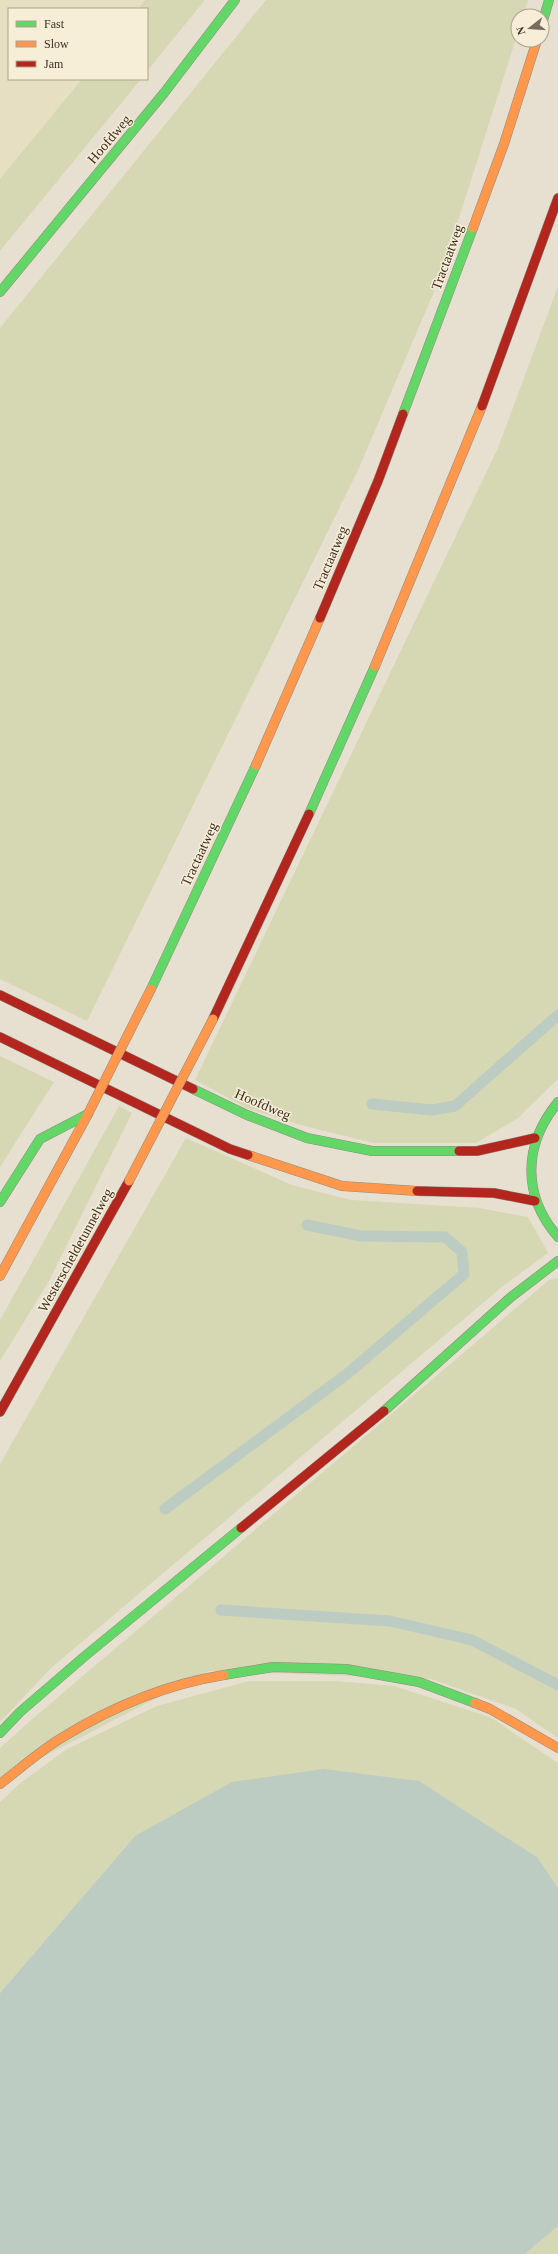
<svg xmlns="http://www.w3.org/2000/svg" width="558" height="2254" font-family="'Times New Roman',serif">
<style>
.farmland{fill:#e6dfc2}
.green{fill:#d6d7b3}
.water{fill:#bcccc2}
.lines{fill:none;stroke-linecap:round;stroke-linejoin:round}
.stream{stroke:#bcccc2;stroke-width:11}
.fast-casing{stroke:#928b80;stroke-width:10}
.slow-casing{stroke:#928b80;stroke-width:10}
.jam-casing{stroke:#928b80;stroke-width:10}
.fast{stroke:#63d668;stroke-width:9}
.slow{stroke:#ff974d;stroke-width:9}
.jam{stroke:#b3261e;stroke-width:9}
.slow-bridge-casing{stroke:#928b80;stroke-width:10;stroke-linecap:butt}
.slow-bridge{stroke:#ff974d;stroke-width:9}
.labels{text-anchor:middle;stroke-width:3;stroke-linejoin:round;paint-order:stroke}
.street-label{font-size:14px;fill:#3d2e20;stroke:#f7eed8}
</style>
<rect width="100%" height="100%" fill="#e7e0d1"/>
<!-- farmland -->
<path class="farmland" d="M0,0H145L138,9H9V79H82L0,179Z"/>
<!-- green -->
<path class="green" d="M145,0H205L147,71V9H138Z
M266,0H528L523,16H518V32L441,275L359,468L87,1021L0,979V328Z
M82,79H141L0,251V179Z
M558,286V1079L518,1118L476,1143H374L308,1127L249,1109L195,1080L498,448Z
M0,1056L54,1082L0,1167Z
M119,1106L132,1113L49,1281L0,1361V1320Z
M186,1138L292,1185L351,1200L480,1208L528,1217L548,1253L503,1286L51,1668L0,1722V1464Z
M558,1278V1738L516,1709L431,1679L209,1671L0,1779V1748L31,1720L549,1280Z
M249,1681H335L394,1686L490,1717L558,1763V1888L538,1858L135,1836L0,1993V1802L18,1785L67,1749L157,1706Z
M558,2226V2254H525Z"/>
<!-- water -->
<path class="water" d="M324,1769L419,1781L538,1858L558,1888V2226L525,2254H0V1993L135,1836L232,1782Z"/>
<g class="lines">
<!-- stream -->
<path class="stream" d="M372,1104L432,1110L455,1106L558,1015
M165,1509L347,1374L464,1274L462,1252L445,1237L361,1236L307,1225
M221,1610L390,1621L472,1640L558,1685"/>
<defs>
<path id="fast" d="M542,24L549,0
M0,292L164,93L235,0
M403,414L473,228
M309,814L375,666
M151,989L256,765
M193,1089L247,1115L307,1138L372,1151H459
M558,1102C523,1145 522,1195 558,1237
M0,1202L40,1139L88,1114
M384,1411L511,1297L558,1261
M224,1675L273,1667L346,1669L419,1682L475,1703
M0,1733L20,1712L85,1656L241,1528"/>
<path id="slow" d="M473,228L504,144L537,40
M375,666L482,406
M256,765L320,618
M248,1155L342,1186L417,1191
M0,1276L88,1114
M475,1703L490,1709L558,1748
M0,1784C21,1768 41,1750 63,1737C112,1707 168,1684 224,1675"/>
<path id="jam" d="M482,406L558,198
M320,618L378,481L403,414
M0,995L193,1089
M213,1019L309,814
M0,1037L230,1149L248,1155
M459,1151H477L535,1138
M417,1191L494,1193L535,1201
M0,1412L129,1181
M241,1528L384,1411"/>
</defs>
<!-- fast casing -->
<use href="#fast" class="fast-casing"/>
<!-- slow casing -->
<use href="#slow" class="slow-casing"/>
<!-- jam casing -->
<use href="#jam" class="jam-casing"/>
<!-- fast -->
<use href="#fast" class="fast"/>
<!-- slow -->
<use href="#slow" class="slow"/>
<!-- jam -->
<use href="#jam" class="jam"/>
<defs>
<path id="slow-bridge" d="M88,1114L151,989
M129,1181L213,1019"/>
</defs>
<!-- slow-bridge casing -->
<use href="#slow-bridge" class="slow-bridge-casing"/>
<!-- slow-bridge -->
<use href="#slow-bridge" class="slow-bridge"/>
</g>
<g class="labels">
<!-- street labels -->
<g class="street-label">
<text transform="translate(109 139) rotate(-50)" y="5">Hoofdweg</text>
<text transform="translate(447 257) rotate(-70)" y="5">Tractaatweg</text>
<text transform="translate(330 558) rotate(-67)" y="5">Tractaatweg</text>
<text transform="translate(199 854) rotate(-65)" y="5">Tractaatweg</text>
<text transform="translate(263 1104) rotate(23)" y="5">Hoofdweg</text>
<text transform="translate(75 1250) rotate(-61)" y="5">Westerscheldetunnelweg</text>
</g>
</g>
<!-- legend -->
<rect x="8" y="8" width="140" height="72" fill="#f7eed8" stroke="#ada18e"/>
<rect x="16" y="21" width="20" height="6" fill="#63d668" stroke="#ada18e"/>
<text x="44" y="28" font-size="12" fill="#3d2e20">Fast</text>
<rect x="16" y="41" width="20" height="6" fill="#ff974d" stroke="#ada18e"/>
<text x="44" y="48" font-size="12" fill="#3d2e20">Slow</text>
<rect x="16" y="61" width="20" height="6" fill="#b3261e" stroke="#ada18e"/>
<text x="44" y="68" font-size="12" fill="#3d2e20">Jam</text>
<!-- north arrow -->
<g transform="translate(530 28) rotate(253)"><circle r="19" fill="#f7eed8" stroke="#ada18e"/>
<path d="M0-3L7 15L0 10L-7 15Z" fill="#786c5e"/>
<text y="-6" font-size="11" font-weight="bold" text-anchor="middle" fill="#3d2e20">N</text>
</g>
</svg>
